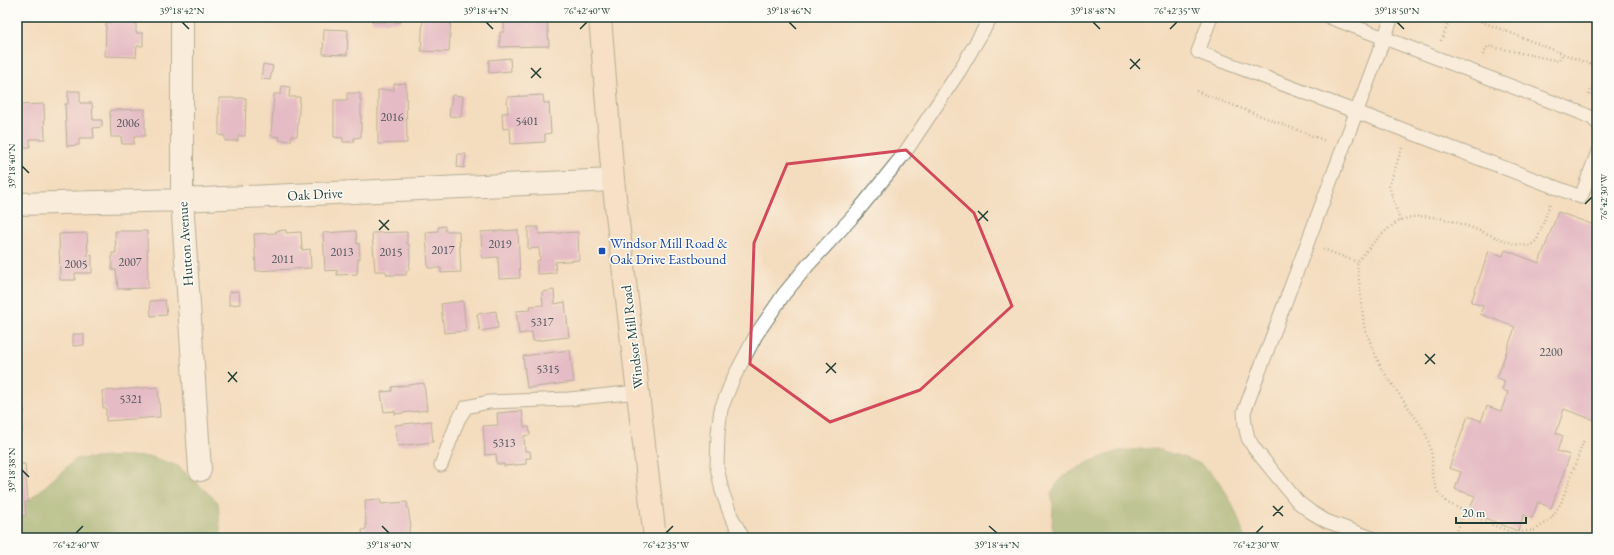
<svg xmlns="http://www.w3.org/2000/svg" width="1614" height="555" font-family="'EB Garamond',serif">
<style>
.forest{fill:#7da65e;stroke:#4e7249}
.building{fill:#d292ce}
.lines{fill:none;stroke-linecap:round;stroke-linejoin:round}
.service-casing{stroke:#6a7564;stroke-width:15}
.minor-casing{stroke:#6a7564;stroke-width:24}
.secondary-casing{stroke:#6a7564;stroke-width:24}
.path{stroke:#6a7564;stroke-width:2.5;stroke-dasharray:1 3;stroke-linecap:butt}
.service{stroke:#fff;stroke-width:13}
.minor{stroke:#fff;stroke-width:22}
.secondary{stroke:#fbe5cf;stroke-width:22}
.marked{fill:none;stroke:#d1495b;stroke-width:3;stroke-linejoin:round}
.ticks{fill:none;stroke:#1f3d34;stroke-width:1.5}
.transit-dot{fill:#1a4fb4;stroke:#fdfcf7;stroke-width:1.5}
.labels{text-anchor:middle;stroke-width:3;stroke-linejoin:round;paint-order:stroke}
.number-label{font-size:12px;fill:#4c525a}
.street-label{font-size:14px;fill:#1f3d34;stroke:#fdfcf7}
.transit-label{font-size:14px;fill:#164399;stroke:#fdfcf7;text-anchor:start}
.neatline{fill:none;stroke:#1f3d34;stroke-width:1.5}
.ticks-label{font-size:10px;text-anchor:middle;fill:#1f3d34}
</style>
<rect width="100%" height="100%" fill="#fdfcf7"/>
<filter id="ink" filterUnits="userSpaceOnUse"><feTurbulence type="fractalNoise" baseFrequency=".025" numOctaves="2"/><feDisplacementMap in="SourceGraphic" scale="8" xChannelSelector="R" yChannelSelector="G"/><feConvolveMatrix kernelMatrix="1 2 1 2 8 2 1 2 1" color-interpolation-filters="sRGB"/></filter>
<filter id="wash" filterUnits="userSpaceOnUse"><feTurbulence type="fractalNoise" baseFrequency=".012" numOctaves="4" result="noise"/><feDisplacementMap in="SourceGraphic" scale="16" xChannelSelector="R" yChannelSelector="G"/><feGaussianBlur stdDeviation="0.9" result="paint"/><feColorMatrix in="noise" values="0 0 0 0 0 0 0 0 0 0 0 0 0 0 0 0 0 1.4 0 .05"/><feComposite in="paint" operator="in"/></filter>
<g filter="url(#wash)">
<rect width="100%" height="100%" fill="#f4dcbe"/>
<!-- forest -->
<path class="forest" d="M1154,448C1168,453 1184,456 1198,463C1221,474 1239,514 1244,538H1056L1052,526L1053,505L1051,493L1062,477L1091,461L1119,451Z
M125,456L152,457L178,466L218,502L221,538H17V511L76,459Z"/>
<g id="blocks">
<!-- building -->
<path class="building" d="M372,17H401V22H372Z
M423,17H451L449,52L421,51Z
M504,17H547L549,46L500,47V32H504Z
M106,22H136V33H143V46H137L136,57L105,56Z
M324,29L348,30L347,55L323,54Z
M510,58L511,71L489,73V60Z
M263,64L273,66L270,80L261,79Z
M406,83L407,143L378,144V90H394V84Z
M282,86L290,87L289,97H300L297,136H291V141L279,140L280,137L271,136L274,94H281Z
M68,91H80V103H92L93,120H102V127L93,128L94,138H79V145L67,146L65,104H68Z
M347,93H360V100H361V137L354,138V142H343V138L334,137V100H347Z
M452,95L463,96L461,117L449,116Z
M543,95L544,103H549L551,133L545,134V142L511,144L510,128L503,129L502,113H508L507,97Z
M219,98H246L245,136H238V141H225V136L219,135Z
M44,104L45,139H30V147H18L17,105Z
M145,109V136H134V144H122L121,137H111L110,111L112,110Z
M458,154H466L464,168L457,167Z
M1558,212L1597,226V421L1564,409L1556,433L1563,436L1557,451L1570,455L1551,508L1538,502L1532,518L1524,515L1518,531L1469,512L1475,496L1455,489L1461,472L1449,468L1468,416L1481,421L1487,406L1501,411L1508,392L1502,390L1505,381L1497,378L1515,327L1480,314L1483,306L1471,302L1489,251L1503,256L1505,250L1539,263Z
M445,226V231H459L461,272L441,273V268H428L426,232L438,231V227Z
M528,227H538L539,234L578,232L579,260L555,262L556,273L537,274V261L540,260L539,248L528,249Z
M286,230V233L301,232L302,250L310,249L311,268L256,271L254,234L276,233V231Z
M518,230L520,278L499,279L498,257L482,258L481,232Z
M115,231H147L148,288L118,289L116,270H112V253H116Z
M356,231L357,244L359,243L360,259H358L357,274L337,275V270L325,271L323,233Z
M407,232V244H409L410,260L409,270H407L406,275H387L386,271H375L372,233Z
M87,233L88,256L92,255V273H75V280H60L59,234Z
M554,290L555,304L565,302L569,337L533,341L532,332L519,334L516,311L531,310L530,306L543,305L542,292Z
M239,291L240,304L229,305V292Z
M165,300L167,315L151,316L150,301Z
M463,301L466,331L444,333L441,304Z
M496,311L498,328L480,331L477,314Z
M73,334H84V345L73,346Z
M570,350L574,382L527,388L523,356Z
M424,383L427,410L395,414V411L384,412L381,392L392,391V387Z
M158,387L160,417L106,421V408H103L102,391Z
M20,400L21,410L24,409V414H21L22,432L17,433V401Z
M522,411L524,427H529L530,435L524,436L525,451H530L531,458H526V464L504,466V464H497L496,454L485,455L483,426L498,425L497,413Z
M431,421L433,442L398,446L395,425Z
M17,464H25L28,502H25L26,516H17Z
M380,499L381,504L407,502L411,527L409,528L410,538H363L362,530L366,529L365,500Z"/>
</g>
</g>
<g filter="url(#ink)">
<use href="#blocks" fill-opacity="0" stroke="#6a7564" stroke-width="1"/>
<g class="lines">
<defs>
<path id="service" d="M1211,17L1198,52L1581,197L1597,154
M1329,17L1579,112L1592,118L1597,123
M441,465L458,420L466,407L489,402L569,399L638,392
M743,538L731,516L722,491L717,467L718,433L721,409L733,379L756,335L784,294L808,265L857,212L904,154L960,70L991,17
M1372,538L1326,521L1311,512L1298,502L1254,448L1248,438L1245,425L1244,412L1392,17"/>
<path id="minor" d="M182,17V200L200,470
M17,204L182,200L613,180"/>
<path id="secondary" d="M600,17L613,180L655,538"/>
</defs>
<!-- service casing -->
<use href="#service" class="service-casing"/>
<!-- minor casing -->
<use href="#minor" class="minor-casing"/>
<!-- secondary casing -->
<use href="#secondary" class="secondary-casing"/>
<!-- path -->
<path class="path" d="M1470,17L1597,67
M1441,41L1451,17
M1483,55L1488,46L1559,61L1563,53
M1196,91L1326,141
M1589,95L1597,75
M1550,204L1537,240L1530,246C1524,245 1517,245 1512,243C1480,233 1425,201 1393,225C1379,235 1368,249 1357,262L1364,326L1371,344L1381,368L1424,430L1429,443L1432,457V476L1437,491L1448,503L1488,523L1513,533L1535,530L1550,520L1561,503L1584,440
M1400,221L1389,186L1402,148
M1323,249L1357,262
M1455,538L1464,511"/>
<!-- service -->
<use href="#service" class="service"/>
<!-- minor -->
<use href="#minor" class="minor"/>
<!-- secondary -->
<use href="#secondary" class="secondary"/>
</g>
</g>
<!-- marked area -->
<path d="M0 0H1614V555H0ZM906,150L974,213L1012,306L920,390L830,422L750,364L754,243L787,164Z" fill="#f4dcbe" fill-opacity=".55" fill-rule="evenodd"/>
<path class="marked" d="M906,150L974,213L1012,306L920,390L830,422L750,364L754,243L787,164Z"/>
<!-- ticks -->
<path class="ticks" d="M182,22L189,29M486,22L493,29M789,22L796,29M1093,22L1100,29M1397,22L1404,29M580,29L587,22M1170,29L1177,22M1130,59L1140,69M531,68L541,78M1130,69L1140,59M531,78L541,68M22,166L29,173M1585,204L1592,197M978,211L988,221M379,220L389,230M978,221L988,211M379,230L389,220M1425,354L1435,364M826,363L836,373M1425,364L1435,354M228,372L237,382M826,373L836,363M228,382L237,372M22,470L29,477M1273,506L1283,516M1273,516L1283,506M382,526L389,533M989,526L997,533M76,533L83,526M666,533L673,526M1256,533L1263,526"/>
<!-- markers -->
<rect class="transit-dot" x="598" y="247" width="8" height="8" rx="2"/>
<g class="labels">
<!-- number labels -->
<g class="number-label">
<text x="392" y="121">2016</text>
<text x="527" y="125">5401</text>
<text x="128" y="127">2006</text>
<text x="500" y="248">2019</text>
<text x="443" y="254">2017</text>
<text x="342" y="256">2013</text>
<text x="391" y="256">2015</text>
<text x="283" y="263">2011</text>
<text x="130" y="266">2007</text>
<text x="76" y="268">2005</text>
<text x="542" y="326">5317</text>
<text x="1551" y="356">2200</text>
<text x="548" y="373">5315</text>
<text x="131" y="403">5321</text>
<text x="504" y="447">5313</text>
</g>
<!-- street labels -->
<g class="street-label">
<text transform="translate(315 194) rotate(-3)" y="5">Oak Drive</text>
<text transform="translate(185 244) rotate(-94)" y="5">Hutton Avenue</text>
<text transform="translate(632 337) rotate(-97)" y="5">Windsor Mill Road</text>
</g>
<!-- transit labels -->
<g class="transit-label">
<text x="610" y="248">Windsor Mill Road &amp;<tspan x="610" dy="16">Oak Drive Eastbound</tspan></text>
</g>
</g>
<!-- margin -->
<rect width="1614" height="555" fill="none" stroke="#fdfcf7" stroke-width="44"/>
<!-- scale -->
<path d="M1456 517v6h70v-6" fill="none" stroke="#1f3d34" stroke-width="2"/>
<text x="1462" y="517" font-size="12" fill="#1f3d34" stroke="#fdfcf7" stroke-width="3" paint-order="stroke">20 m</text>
<rect x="22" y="22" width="1570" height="511" class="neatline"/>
<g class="ticks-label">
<text x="182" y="14">39°18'42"N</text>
<text x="486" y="14">39°18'44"N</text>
<text x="587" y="14">76°42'40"W</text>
<text x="789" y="14">39°18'46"N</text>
<text x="1093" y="14">39°18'48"N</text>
<text x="1177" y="14">76°42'35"W</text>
<text x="1397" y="14">39°18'50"N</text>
<text transform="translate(11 166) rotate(-90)" y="4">39°18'40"N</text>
<text transform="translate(1603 197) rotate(-90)" y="4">76°42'30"W</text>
<text transform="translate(11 470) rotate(-90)" y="4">39°18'38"N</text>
<text x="76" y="548">76°42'40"W</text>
<text x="389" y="548">39°18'40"N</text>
<text x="666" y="548">76°42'35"W</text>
<text x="997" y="548">39°18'44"N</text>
<text x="1256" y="548">76°42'30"W</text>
</g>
</svg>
